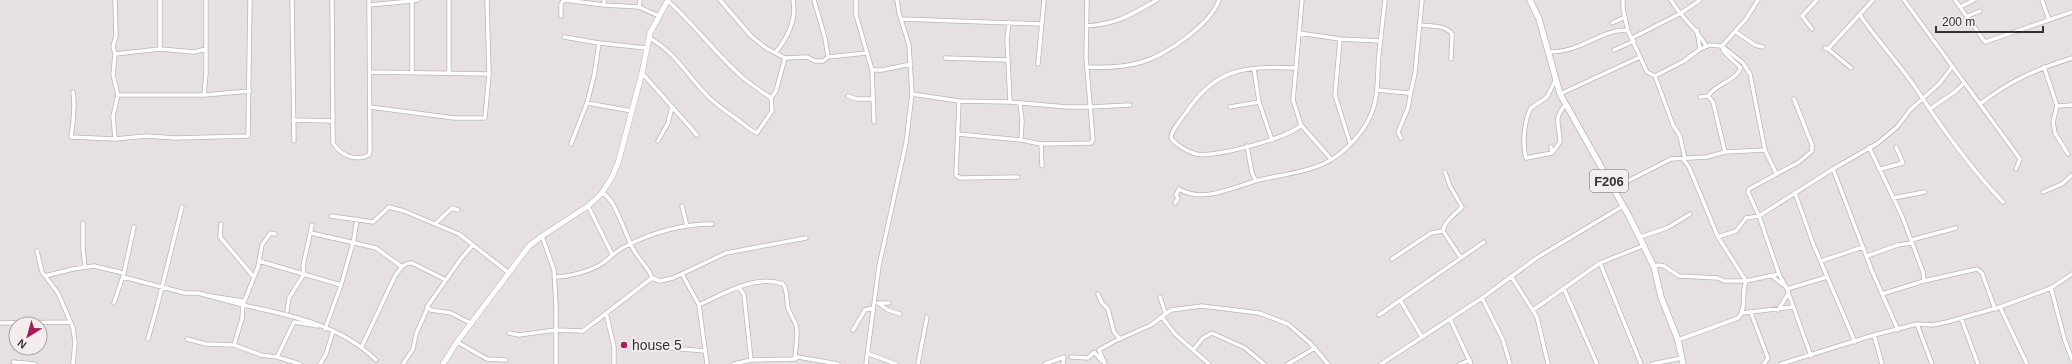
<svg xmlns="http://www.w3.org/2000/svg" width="2072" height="364" font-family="Arial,sans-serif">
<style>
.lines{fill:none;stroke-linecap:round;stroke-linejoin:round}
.street-casing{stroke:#bbb5b6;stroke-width:5}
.secondary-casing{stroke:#bbb5b6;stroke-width:6}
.primary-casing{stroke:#bbb5b6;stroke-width:7}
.street{stroke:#fff;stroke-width:3.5}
.secondary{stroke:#fff;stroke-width:5}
.primary{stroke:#fff;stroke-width:5.5}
.poi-dot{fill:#a91b59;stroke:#f4edef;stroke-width:1.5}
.labels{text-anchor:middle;stroke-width:3.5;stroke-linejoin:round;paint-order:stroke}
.shield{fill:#f4edef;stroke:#6e696b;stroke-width:1}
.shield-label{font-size:13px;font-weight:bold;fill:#343132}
.poi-label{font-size:14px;fill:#343132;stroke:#f4edef;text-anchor:start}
</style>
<rect width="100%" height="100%" fill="#e7e0e2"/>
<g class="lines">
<defs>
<path id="street" d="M115,0L116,36L113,46L115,54L113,75L118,95L113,116L115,139L146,136L176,138L248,136L250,0
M160,0V49
M292,0L294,141
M332,0L333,143C340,155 356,162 369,155L370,151L369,0
M449,0V74
M564,0L604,5
M604,0V5L639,7L659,16
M720,0L751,36L766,48L785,58L807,57L815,61H823L828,57L866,53
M814,0L825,38L828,57
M856,0V15L872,70L874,122
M1302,0L1293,100L1301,125L1331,159
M1623,0V9L1628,31L1647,72L1655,76L1673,125L1680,136L1685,159
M1671,0C1680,17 1697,28 1706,46
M1904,0L2020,159L2016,169
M1955,0L1985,42L2072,12
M2042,0L2049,20
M668,1C694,24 715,53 741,76C750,84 761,91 771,98
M369,5L412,1
M639,7L640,0
M1960,7L1974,0
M1860,15C1878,42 1901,65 1919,93C1944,131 1971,169 2003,202
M561,16V4L564,0
M1968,16L1980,11
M901,19L1042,24
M1009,22L1007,40L1010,102
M1612,23L1625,17
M1419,25C1430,26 1446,25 1452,34L1451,59
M1086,26C1118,24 1130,15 1157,0
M1812,29L1802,16L1817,0
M1697,30L1700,49
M1736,32L1755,45L1763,47
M1299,33L1340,39L1380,41
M564,37L599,43
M649,38C671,49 685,71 701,89C711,101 724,110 737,119C743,123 749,130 757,133L772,111L771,98L776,91L785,58
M1632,38L1681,13L1700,0
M1340,39L1335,95L1350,143
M1722,46L1746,19L1758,0
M1825,48L1828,49L1851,68
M1828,49L1873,0
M1614,50L1634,41
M776,52C788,37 797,20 793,0
M1549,52C1559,52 1569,50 1579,46C1591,41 1616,27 1628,31
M115,54L160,49L194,52L206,49
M945,58L1008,60
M1038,64L1044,0
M1087,67C1105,68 1125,67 1142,62C1166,55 1211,24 1219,0
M2044,67L2057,106L2053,122L2055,133L2068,154
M1295,68C1244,66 1215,68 1185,114C1180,121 1171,130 1171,138C1176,145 1188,152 1196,154C1214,158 1289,138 1301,125
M1254,69L1259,102L1272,140
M872,70H882L911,64
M370,72L489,74
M412,73V1L418,0
M642,73L697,135
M1655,76L1684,61L1700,49L1710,45L1722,46L1743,63L1750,74L1765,150L1776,173
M1377,90L1408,93L1411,91L1415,73L1422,0
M73,92C75,104 73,124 71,137L115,139
M912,94L959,101L1010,102L1067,107H1090L1130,105
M1560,94L1640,57
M118,95H204L250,91
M204,95L206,73V0
M848,96L857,99H872
M1708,96C1717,83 1734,82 1741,68L1724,52L1722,47
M1700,97L1708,96L1713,102L1725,152
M1794,99L1812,145V151L1799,162L1749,189L1748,192L1759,216L1779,274L1787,289L1811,356
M959,101L956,175L960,178L1018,177
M587,103L632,111
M1020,103L1022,121L1021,140
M1980,104C2011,80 2035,70 2072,58
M2057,106L2072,105
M370,107L454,118H485L489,74L487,0
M1230,107L1259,102
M1930,109L1956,91L1964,83
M293,120L333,121
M958,134L1021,140L1041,144L1091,143L1093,140L1086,57L1087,0
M1401,138L1398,132L1408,108L1411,91
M658,141L668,123L672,107
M571,144L587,103L594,76L599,43L646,48
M1041,144L1042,166
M1247,146L1252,173L1256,181
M1551,147L1552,153L1560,142C1560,124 1552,120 1566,104
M1869,147L1902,216L1923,272L1924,281
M1552,153L1526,158C1522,144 1524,120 1531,108L1547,97L1555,81
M1683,159L1689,167L1718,237L1746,281
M1833,169L1872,271L1898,330
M1881,169L1903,163L1896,147
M1445,172L1450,186L1462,207C1456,214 1444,221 1443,231L1461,258
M1614,188L1671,159L1707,157L1725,152L1765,150
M2043,192L2062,184L2072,175
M602,193C616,198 626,239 635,252C640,261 649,268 652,278L660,281L673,278L726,253L806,238
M1795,193L1814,246L1855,342
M1893,198L1925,192
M1175,203L1178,198L1176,195L1179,189C1202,203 1232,188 1255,181C1277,175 1301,174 1323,164C1345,154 1368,129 1374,106C1379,89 1377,71 1379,54C1381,36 1383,18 1385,0
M588,206L612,254
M682,206L687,226
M331,216L373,222L389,207L404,211L459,234L509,273
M83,223V249L85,267
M221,224L220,237L253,276
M435,224L452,208L458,210
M134,227L123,277L185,293H198L243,305L210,296L243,301
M311,233L332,238
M269,235L262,245L258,267L243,305C290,315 341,325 376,360
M268,236L271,233L275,234
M542,236L554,270L556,306V364
M329,237L376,248L402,267
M1640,237L1667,228L1690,214
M1718,237L1736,231L1746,218L1759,216L1833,169L1878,143L1897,127L1910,110L1939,84L1952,67
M1911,240L1956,228
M353,245L357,219
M472,246L460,260L427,307L431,310L451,313L472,324
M37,251L42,272L58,293L73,328L75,343L73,364
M1867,256L1898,245L1912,243
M1392,259L1431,233L1443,231
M259,261L341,285
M1821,261L1863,247
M1600,263L1641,364
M1654,267L1658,265L1664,266L1679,276L1718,278L1724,281H1746L1779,274
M682,274L699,305L707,364
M45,276L73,269L94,266L123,273
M1511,276L1537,317L1548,364
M1772,276L1783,285
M554,277C568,277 593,271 604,262C611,257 616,251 624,247C651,233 682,224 712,224
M739,287L744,295L751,360
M2051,288L2065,341L2072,359
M1564,289L1597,364
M1787,289L1827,277
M1098,294L1102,303L1108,309L1114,332L1120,339
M1882,294L1924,281L1977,269L1982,273L1995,309
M1160,297L1165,312
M1482,298L1503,340L1510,364
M1400,300L1422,337
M114,303L123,276
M878,303L888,310L900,314
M879,303H889
M699,305C723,294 755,274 783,284C788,290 786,300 788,308C790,314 794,319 796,325C799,334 795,348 795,359
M2000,307L2027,364
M1533,310L1600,263L1645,245
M1778,310L1788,294
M287,311L289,298L304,274L303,266L312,225
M606,313L614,347V364
M1742,313L1793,307
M1751,313L1768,358L1764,364
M1379,315L1484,242
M1162,317L1175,334L1209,364
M1961,318L1978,364
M1450,319L1471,364
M0,323L71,322
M1917,324L1932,364
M325,329L341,285L353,243
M853,330L865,310L873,308
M509,333L519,335L556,330L583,331L652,278
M1874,335L1882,364
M148,339L157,307L182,207
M187,339L206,344L234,345L261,355L277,357L300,364
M1678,340L1738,318C1747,309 1741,293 1746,281
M457,342L487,359L506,360
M234,345L242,319L243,303
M362,346L395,276C400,269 404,262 412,263L446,280
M659,347L705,351
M1193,350L1203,338L1212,333L1245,348L1264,364
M869,354L896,364
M277,357L294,322L318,326
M1071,357L1088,358L1094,352L1102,361
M13,362L35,364
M320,364L326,354L333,331
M403,364L413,349L416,334L428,307
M734,364L751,360L795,359L798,357L838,364
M866,364L879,266L906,143L912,94L909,45L899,13L897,0
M918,364L927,317
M1045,364L1064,357L1063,364
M1105,364L1099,350L1115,341L1151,325L1171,310L1202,306L1259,313L1288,324L1310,343L1328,364
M1288,364L1315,348
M1381,364L1482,298L1538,257L1623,206
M1460,364L1470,360
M1652,364L1682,358
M1781,364L1874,335L1917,324L1932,325L1947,322L2000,307L2051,288L2072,274"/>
<path id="secondary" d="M443,364L457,342L529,246L542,236L588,206L602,193L612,177L618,163L642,73L650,33L668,0"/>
<path id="primary" d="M1530,0L1539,19L1560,94L1630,218L1654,267L1661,297L1678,340L1683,364"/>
</defs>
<!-- street casing -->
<use href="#street" class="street-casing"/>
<!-- secondary casing -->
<use href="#secondary" class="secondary-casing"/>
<!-- primary casing -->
<use href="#primary" class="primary-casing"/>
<!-- street -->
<use href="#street" class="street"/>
<!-- secondary -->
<use href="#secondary" class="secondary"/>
<!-- primary -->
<use href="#primary" class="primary"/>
</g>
<!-- markers -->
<circle class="poi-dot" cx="624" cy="345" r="4"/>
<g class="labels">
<!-- shield labels -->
<rect class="shield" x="1590" y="170" width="38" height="22" rx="3"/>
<g class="shield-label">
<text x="1609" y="186">F206</text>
</g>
<!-- poi labels -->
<g class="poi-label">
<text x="632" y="350">house 5</text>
</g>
</g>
<!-- north arrow -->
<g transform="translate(28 336) rotate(217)"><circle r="19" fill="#f4edef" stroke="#a7a2a3"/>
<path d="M0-3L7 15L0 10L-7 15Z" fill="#a91b59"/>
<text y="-6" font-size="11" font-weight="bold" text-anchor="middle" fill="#343132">N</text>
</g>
<!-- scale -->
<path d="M1936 26v6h107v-6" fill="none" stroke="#343132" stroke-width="2"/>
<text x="1942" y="26" font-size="12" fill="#343132" stroke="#f4edef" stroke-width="3" paint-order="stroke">200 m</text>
</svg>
